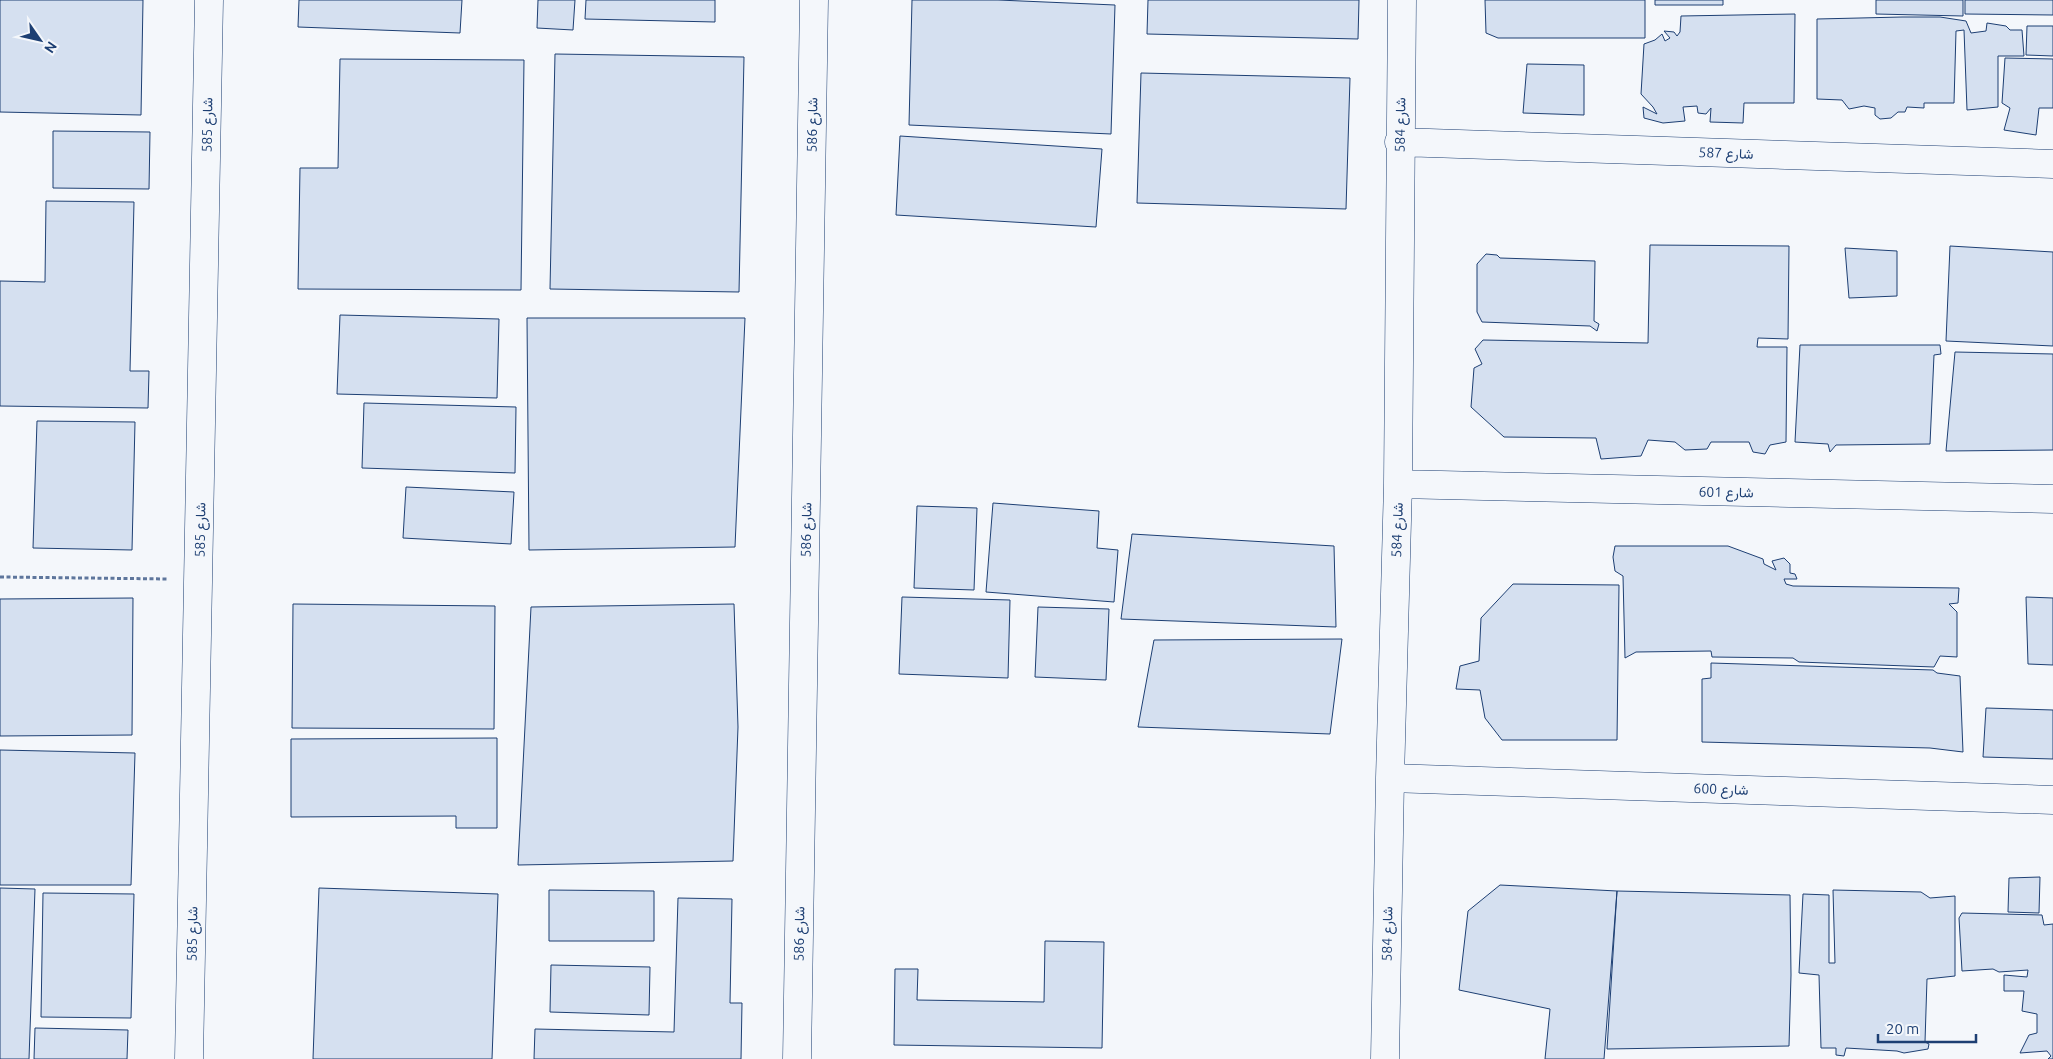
<svg xmlns="http://www.w3.org/2000/svg" width="2053" height="1059" font-family="Ubuntu,Vazirmatn,sans-serif">
<style>
.building{fill:#d5e0f0;stroke:#1d3f73}
.lines{fill:none;stroke-linecap:round;stroke-linejoin:round}
.minor-casing{stroke:#1d3f73;stroke-width:29}
.path{stroke:#5e769c;stroke-width:3;stroke-dasharray:4 2.5;stroke-linecap:butt}
.minor{stroke:#f4f7fb;stroke-width:28}
.labels{text-anchor:middle;stroke-width:4;stroke-linejoin:round;paint-order:stroke}
.street-label{font-size:14px;fill:#1d3f73;stroke:#f4f7fb}
</style>
<rect width="100%" height="100%" fill="#f4f7fb"/>
<!-- building -->
<path class="building" d="M0,0H143L141,115L0,112Z
M299,0H462L460,33L298,27Z
M538,0H575L573,30L537,28Z
M586,0H715V22L585,19Z
M912,0H998L1115,5L1111,134L909,125Z
M1148,0H1359L1358,39L1147,34Z
M1485,0H1645V38H1498L1486,33Z
M1655,0H1723V5H1655Z
M1876,0H1963V16L1876,14Z
M1965,0H2053V15L1965,14Z
M1795,14L1794,103H1744L1743,123L1710,122L1711,108L1706,114L1698,113L1697,106L1683,107L1685,121L1663,123L1644,118L1643,107L1657,114L1653,107L1641,94L1644,44L1655,40L1662,34L1665,41L1670,38L1664,31L1674,32L1677,36L1680,32L1681,16Z
M1902,17H1940L1966,21L1971,33L1986,31L1987,23L2006,26L2010,30H2022L2024,56H1998V107L1967,110L1964,30L1956,31L1954,103H1924V108L1907,107L1905,112H1898L1891,118L1880,119L1875,115V108L1864,106L1849,109L1842,100L1817,99V19Z
M2027,26H2053V56L2026,55Z
M555,54L744,57L739,292L550,289Z
M2005,58L2053,59V108H2039L2036,135L2004,130L2010,108L2002,103Z
M340,59L524,60L521,290L298,289L300,168H338Z
M1527,64L1584,65V115L1523,113Z
M1141,73L1350,78L1346,209L1137,203Z
M53,131L150,132L149,189L53,188Z
M900,136L1102,149L1096,227L896,215Z
M46,201L134,202L130,371H149L148,408L0,406V281L45,282Z
M1650,245L1789,246L1788,339L1758,338L1757,347H1787L1786,442L1770,445L1765,454L1753,452L1749,442H1711L1707,449L1685,450L1675,442L1648,440L1641,456L1601,459L1596,438L1504,437L1471,407L1474,368L1482,364L1475,349L1483,340L1648,343Z
M1950,246L2053,252V346L1946,341Z
M1845,248L1897,251V296L1849,298Z
M1486,254L1497,255L1500,258L1595,261L1594,321L1599,324L1597,331L1590,326L1482,322L1477,312V264Z
M340,315L499,319L497,398L337,394Z
M527,318H745L735,547L529,550Z
M1800,345H1940L1941,354L1934,355L1930,444L1836,445L1830,452L1828,444L1795,442Z
M1955,352L2053,354V450L1946,451Z
M364,403L516,407L515,473L362,468Z
M37,421L135,422L132,550L33,548Z
M406,487L514,492L511,544L403,538Z
M993,503L1099,511L1097,548L1118,550L1114,602L986,592Z
M917,506L977,508L974,590L914,588Z
M1132,534L1334,546L1336,627L1121,619Z
M1615,546H1728L1763,559L1764,564L1776,570L1772,561L1784,558L1790,564V573L1795,574L1797,579H1784L1786,584L1793,586L1959,588L1958,603L1949,604L1957,612V657L1940,656L1934,667L1799,662L1793,658L1712,657L1711,651L1636,652L1625,658L1623,576L1615,571L1613,557Z
M1513,584L1619,585L1617,740H1502L1485,718L1480,690L1456,689L1460,666L1479,661L1481,618Z
M902,597L1010,600L1008,678L899,674Z
M2026,597L2053,598V665L2028,664Z
M133,598L132,735L0,736V599Z
M293,604L495,606L494,729L292,728Z
M734,604L738,727L733,861L518,865L531,607Z
M1038,607L1109,609L1106,680L1035,677Z
M1342,639L1330,734L1138,727L1154,640Z
M1711,663L1933,670L1937,673L1960,676L1963,752L1930,748L1702,742V679L1711,678Z
M1986,708L2053,710V759L1983,757Z
M497,738V828H456V816L291,817V739Z
M0,750L135,753L131,885H0Z
M2040,877L2039,913L2008,912L2009,878Z
M1500,885L1617,891L1604,1059H1545L1550,1009L1459,990L1468,911Z
M0,888L35,889L29,1059H0Z
M319,888L498,894L492,1059H313Z
M549,890L654,891V941H549Z
M1833,890L1921,892L1930,898L1955,896V976L1927,979L1925,1042L1929,1044L1928,1049L1904,1053L1897,1051L1846,1048L1844,1056L1836,1055V1048H1821L1819,975L1799,973L1803,894L1829,895V963H1835Z
M1617,891L1790,895L1791,975L1789,1046L1607,1049Z
M43,893L134,894L131,1018L41,1017Z
M678,898L732,899L730,1003H742L741,1059H534L535,1029L674,1032Z
M1962,913L2042,915L2044,925L2053,924V1059H2048L2051,1056L2047,1051L2020,1053L2029,1035L2037,1033V1014L2022,1011L2024,991H2004V975L2027,977L2028,970L1999,972L1993,969L1962,971L1959,918Z
M1045,941L1104,942L1102,1048L894,1045L895,969H918L917,1000L1044,1002Z
M551,965L650,967L649,1015L550,1012Z
M35,1028L128,1030L127,1059H34Z"/>
<g class="lines">
<defs>
<path id="minor" d="M1399,142L2053,164
M1398,484L2053,499
M1390,778L2053,800
M189,1059L209,0
M797,1059L814,0
M1385,1059L1390,778L1398,484L1402,0"/>
</defs>
<!-- minor casing -->
<use href="#minor" class="minor-casing"/>
<!-- path -->
<path class="path" d="M0,577L169,579"/>
<!-- minor -->
<use href="#minor" class="minor"/>
</g>
<g class="labels">
<!-- street labels -->
<g class="street-label">
<text transform="translate(207 125) rotate(-89)" y="5">شارع 585</text>
<text transform="translate(812 125) rotate(-89)" y="5">شارع 586</text>
<text transform="translate(1400 125) rotate(-89)" y="5">شارع 584</text>
<text transform="translate(1726 153) rotate(2)" y="5">شارع 587</text>
<text transform="translate(1726 492) rotate(1)" y="5">شارع 601</text>
<text transform="translate(200 530) rotate(-89)" y="5">شارع 585</text>
<text transform="translate(806 530) rotate(-89)" y="5">شارع 586</text>
<text transform="translate(1397 530) rotate(-88)" y="5">شارع 584</text>
<text transform="translate(1721 789) rotate(2)" y="5">شارع 600</text>
<text transform="translate(192 934) rotate(-89)" y="5">شارع 585</text>
<text transform="translate(799 934) rotate(-89)" y="5">شارع 586</text>
<text transform="translate(1387 934) rotate(-89)" y="5">شارع 584</text>
</g>
</g>
<!-- north arrow -->
<g transform="translate(40 40) rotate(124)" stroke="#f4f7fb" stroke-width="4" paint-order="stroke">
<path d="M0-4L9 19L0 12L-9 19Z" fill="#1d3f73"/>
<text y="-8" font-size="14" font-weight="bold" text-anchor="middle" fill="#1d3f73">N</text>
</g>
<!-- scale -->
<path d="M1878 1034v8h98v-8" fill="none" stroke="#1d3f73" stroke-width="2.5"/>
<text x="1886" y="1034" font-size="15" fill="#1d3f73" stroke="#f4f7fb" stroke-width="4" paint-order="stroke">20 m</text>
</svg>
